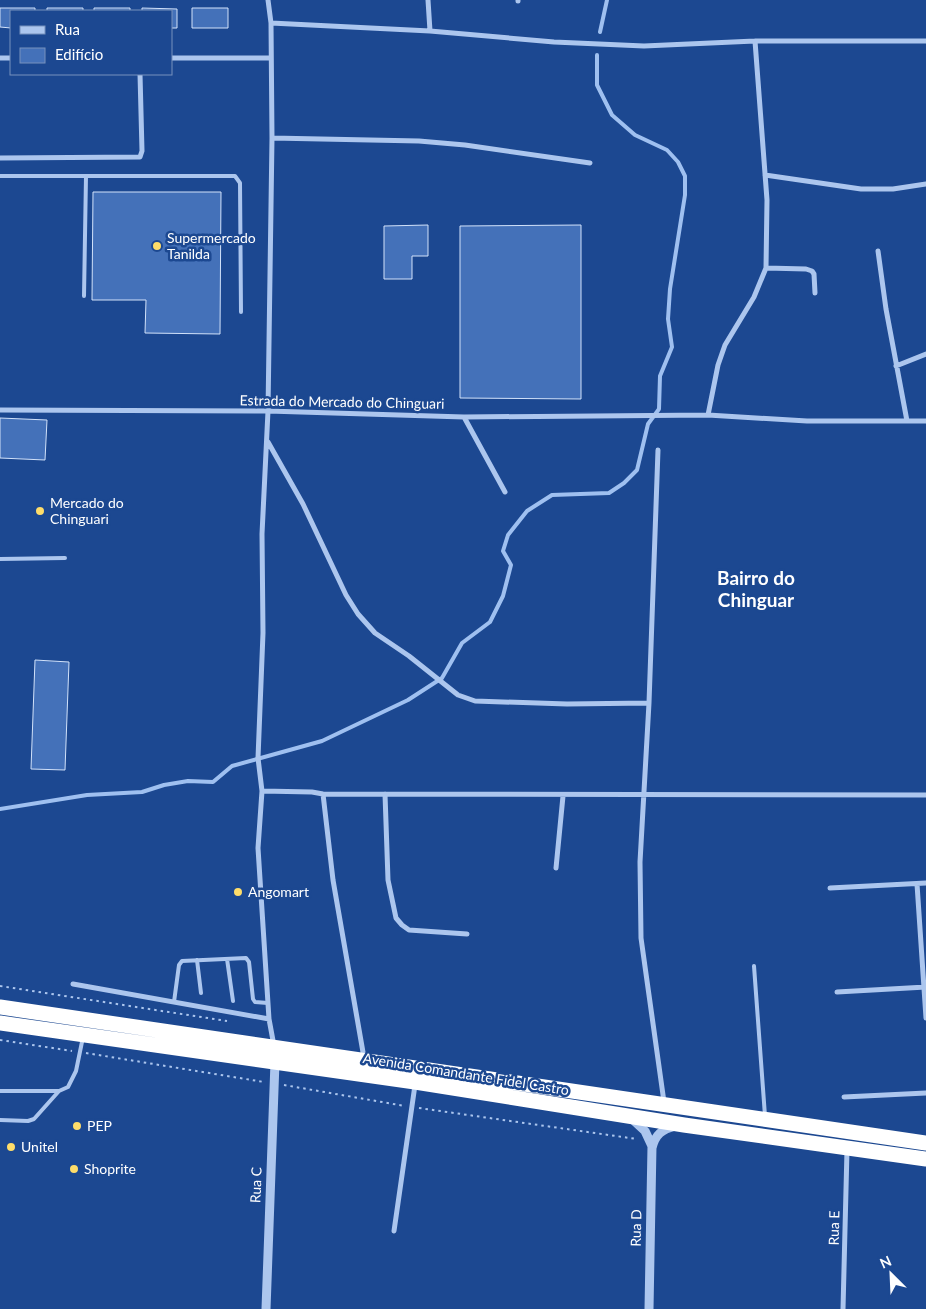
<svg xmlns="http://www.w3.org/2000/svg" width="926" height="1309" font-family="Lato,sans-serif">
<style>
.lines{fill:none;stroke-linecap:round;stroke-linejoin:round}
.stream{stroke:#9fc0f0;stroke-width:4}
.building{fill:#4471b9;stroke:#d2e2fa}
.path{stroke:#acc6ee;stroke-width:2;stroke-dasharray:2.5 4;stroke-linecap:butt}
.service{stroke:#acc6ee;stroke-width:4}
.minor{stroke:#acc6ee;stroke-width:5}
.tertiary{stroke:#acc6ee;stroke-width:9}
.motorway{stroke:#fff;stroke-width:15}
.poi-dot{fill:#fedd6a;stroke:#1c4891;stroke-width:2}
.labels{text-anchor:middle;stroke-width:5;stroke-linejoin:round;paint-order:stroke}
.poi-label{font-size:14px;fill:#fff;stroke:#1c4891;text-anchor:start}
.street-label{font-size:14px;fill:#fff;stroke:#1c4891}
.district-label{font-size:19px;font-weight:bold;fill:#fff;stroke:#1c4891}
</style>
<rect width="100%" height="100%" fill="#1c4891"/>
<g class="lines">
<!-- stream -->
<path class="stream" d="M600,32L607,0
M0,809L87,795L142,792L164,785L188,781L213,782L232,766L322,741L408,700L442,678L462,643L490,622L503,596L511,565L503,551L508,535L527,511L552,495L609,493L624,483L637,470L648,424L659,409L660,376L672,347L668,319L670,289L685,195V176L678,162L667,150L635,135L612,115L597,85V55"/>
</g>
<!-- building -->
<path class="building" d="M0,8H35V11H11V28L0,27Z
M47,8H83V11H47Z
M94,8H130V11H94Z
M142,8L177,9V28H171V11H142Z
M192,8H228V28H192Z
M93,192H221L220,334L145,333L146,300H92Z
M428,225V256H412V279H384V226Z
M581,225V399L460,398V226Z
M0,418L47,420L45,460L0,458Z
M35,660L69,662L65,770L31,769Z"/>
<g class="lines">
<!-- path -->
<path class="path" d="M0,986L227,1021
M0,1040L72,1051
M86,1053L264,1082
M284,1085L405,1106
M419,1108L637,1139"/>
<!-- service -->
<path class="service" d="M0,176H235L240,183L241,312
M84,296L86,176
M0,559L65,558
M227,959L233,1001
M197,960L201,993
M754,966L765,1116
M174,1002L179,965L182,961L246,958L249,962L253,999L255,1002L268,1003
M0,1091H59L68,1087L76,1071L83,1037
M0,1120L28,1121L34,1119L59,1091"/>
<!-- minor -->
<path class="minor" d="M268,0L271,23L272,138L268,411L262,534L263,633L258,758L262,791L258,848L269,1019L274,1046
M428,0L430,31
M518,0V1
M271,23L430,31L554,42L644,46L755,41H926
M0,58H11
M171,58H271
M272,138L419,141L465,145L590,163
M0,158L140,157L142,151L140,74
M765,175L861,189H893L926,184
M878,251L886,309L907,421
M766,268L806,269L812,271L814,274L815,293
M896,366L926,354
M0,410L268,411L464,417L708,415L807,421H926
M708,415L718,365L725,345L754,297L766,268L767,200L755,41
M464,417L505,492
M268,442L303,504L346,595L358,614L375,633L409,656L458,695L475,701L567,704L649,703
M658,450L649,703L640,862L641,938L664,1102
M262,791L312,792L323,794L926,795
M323,794L333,880L364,1058
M385,794L388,880L396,918L402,925L409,930L467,934
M556,868L563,796
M917,884L926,1018
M830,888L926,883
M73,984L269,1019
M837,992L926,987
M844,1097L926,1093
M394,1231L415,1085
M843,1309L847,1150"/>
<!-- tertiary -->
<path class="tertiary" d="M632,1119L645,1131L652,1146L649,1309
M652,1148C655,1135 662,1129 675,1126
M266,1309L275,1062"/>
<!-- motorway -->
<path class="motorway" d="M0,1007L926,1143
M0,1023L415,1082L684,1125L926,1159"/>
</g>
<!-- markers -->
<g class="poi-dot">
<circle cx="157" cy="246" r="5"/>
<circle cx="40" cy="511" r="5"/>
<circle cx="238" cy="892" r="5"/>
<circle cx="77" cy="1126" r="5"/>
<circle cx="11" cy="1147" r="5"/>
<circle cx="74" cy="1169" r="5"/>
</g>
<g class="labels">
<!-- poi labels -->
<g class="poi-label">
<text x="167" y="243">Supermercado<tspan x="167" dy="16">Tanilda</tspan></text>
<text x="50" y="508">Mercado do<tspan x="50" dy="16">Chinguari</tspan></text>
<text x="248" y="897">Angomart</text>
<text x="87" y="1131">PEP</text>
<text x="21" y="1152">Unitel</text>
<text x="84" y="1174">Shoprite</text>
</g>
<!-- street labels -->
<g class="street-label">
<text transform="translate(342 402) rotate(1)" y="5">Estrada do Mercado do Chinguari</text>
<text transform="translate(466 1074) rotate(9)" y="5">Avenida Comandante Fidel Castro</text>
<text transform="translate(256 1185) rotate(-88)" y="5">Rua C</text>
<text transform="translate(636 1228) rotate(-89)" y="5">Rua D</text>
<text transform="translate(834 1228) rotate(-89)" y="5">Rua E</text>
</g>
<!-- district labels -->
<g class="district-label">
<text x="756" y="585">Bairro do<tspan x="756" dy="22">Chinguar</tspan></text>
</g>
</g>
<!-- legend -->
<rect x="10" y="10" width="162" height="65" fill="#1c4891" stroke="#7791bd"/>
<rect x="20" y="26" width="25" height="8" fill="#acc6ee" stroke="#7791bd"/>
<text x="55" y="35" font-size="15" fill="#ffffff">Rua</text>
<rect x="20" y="48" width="25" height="15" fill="#4471b9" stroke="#7791bd"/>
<text x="55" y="60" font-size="15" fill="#ffffff">Edifício</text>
<!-- north arrow -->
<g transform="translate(891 1274) rotate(336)" stroke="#1c4891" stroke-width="4" paint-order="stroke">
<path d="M0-4L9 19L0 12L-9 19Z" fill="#ffffff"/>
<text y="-8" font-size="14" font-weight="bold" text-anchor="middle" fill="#ffffff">N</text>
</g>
</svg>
